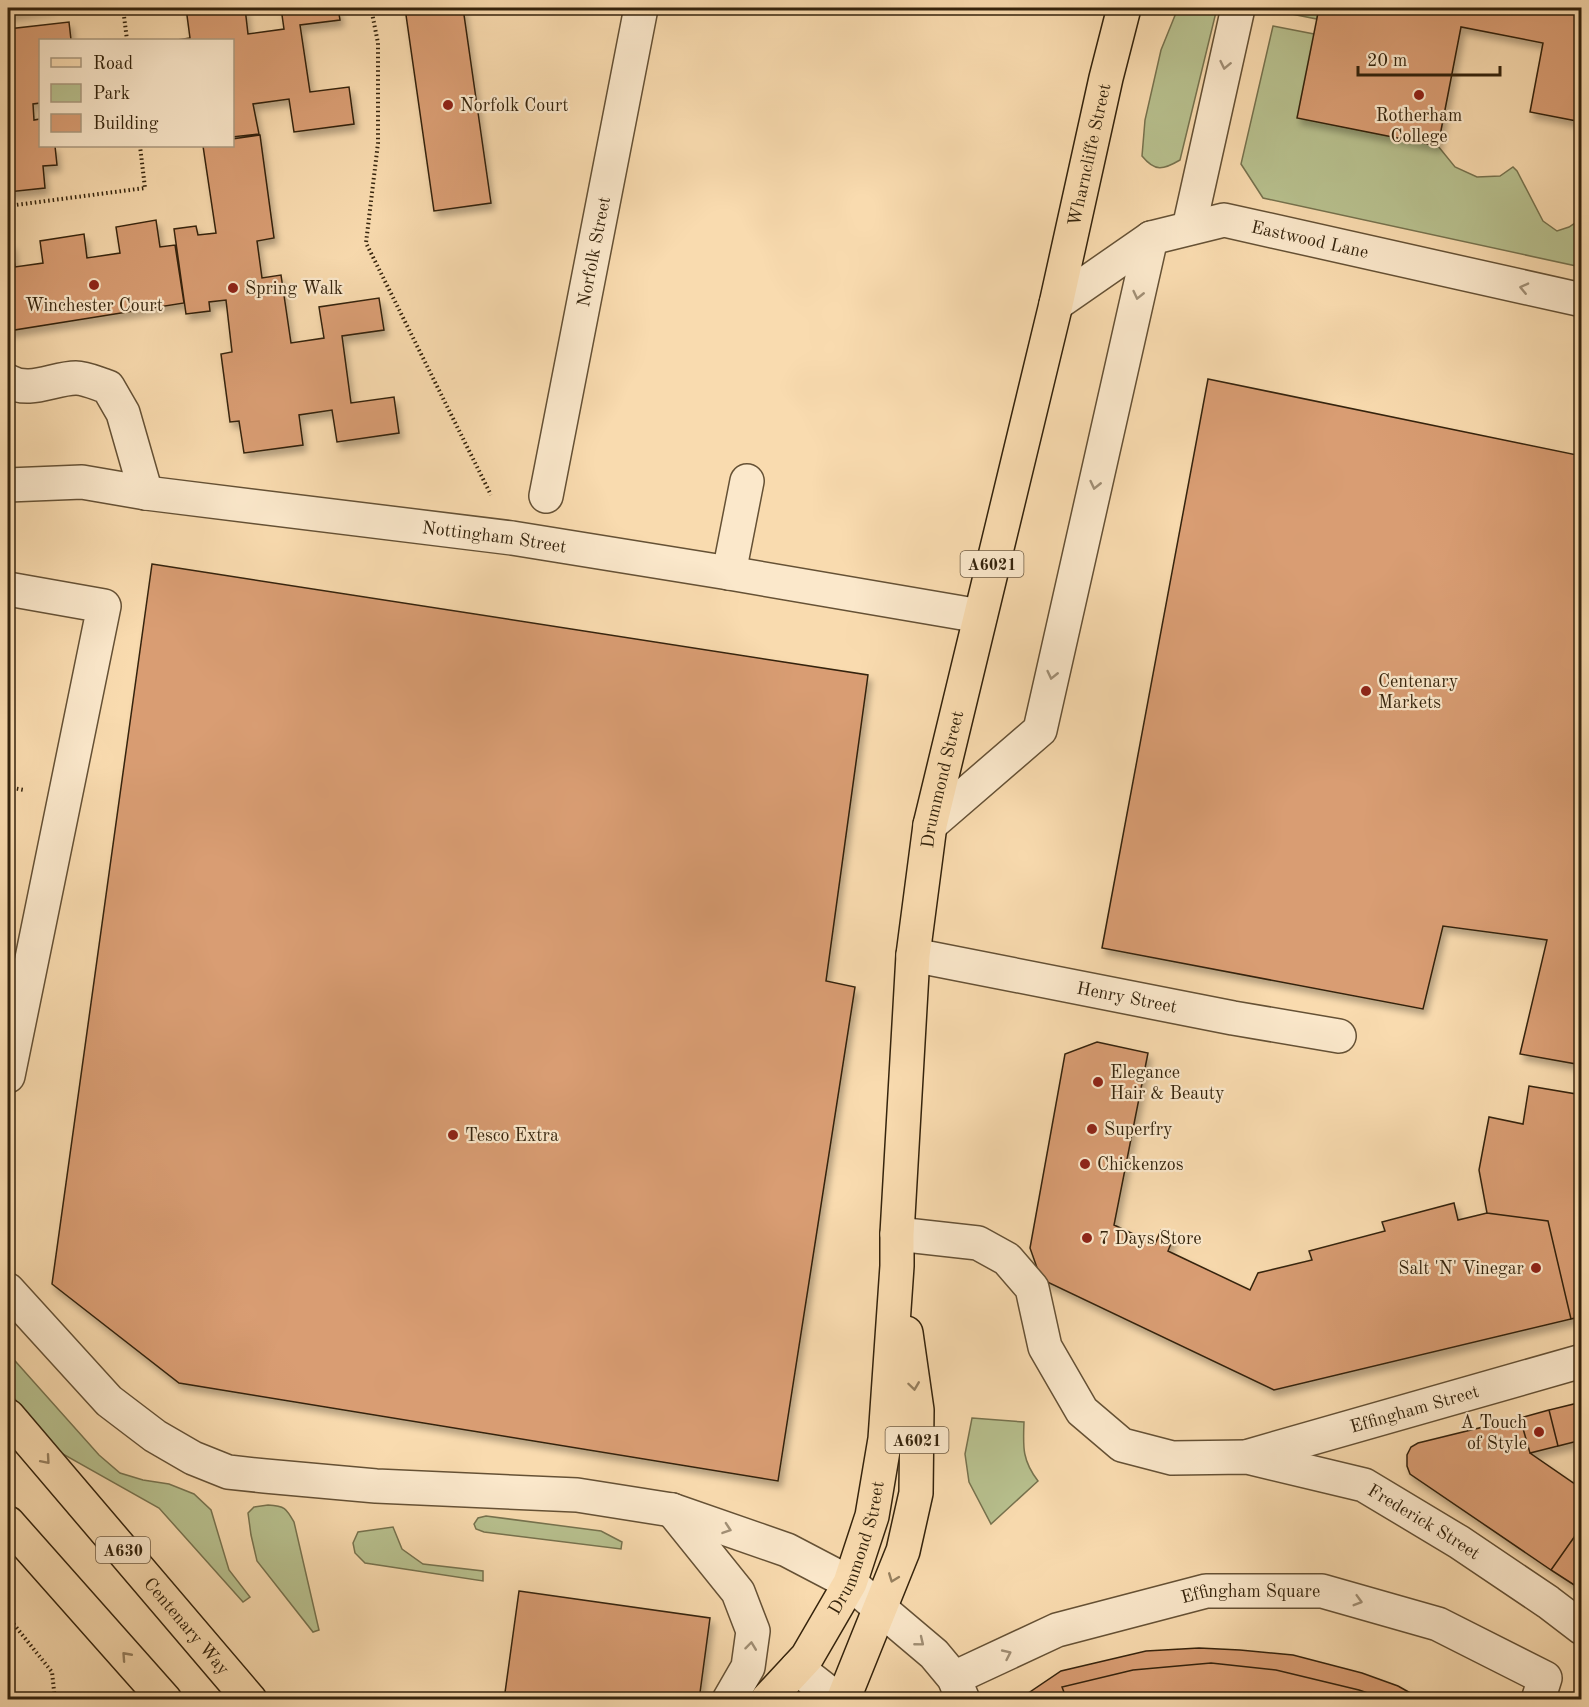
<svg xmlns="http://www.w3.org/2000/svg" width="1589" height="1707" font-family="'Old Standard TT',serif">
<style>
.green{fill:#b8c18f;stroke:#76724e;stroke-width:1.5}
.building{fill:#d99d73;stroke:#34230c;stroke-width:1.5;filter:url(#shadow)}
.lines{fill:none;stroke-linecap:round;stroke-linejoin:round}
.minor-casing{stroke:#655135;stroke-width:36}
.major-casing{stroke:#34230c;stroke-width:36}
.path{stroke:#34230c;stroke-width:4;stroke-dasharray:1.5 3;stroke-linecap:butt}
.minor{stroke:#fbe8cb;stroke-width:33}
.major{stroke:#f9dbaf;stroke-width:33}
.oneway{stroke:#a18f75}
.oneway2{stroke:#967f5e}
.poi-dot{fill:#8f2418;stroke:#fbe8cb;stroke-width:2}
.labels{text-anchor:middle;stroke-width:4.5;stroke-linejoin:round;paint-order:stroke}
.shield{fill:#fbe8cb;stroke:#705e45;stroke-width:1.5}
.shield-label{font-size:16px;font-weight:bold;fill:#34230c}
.poi-label{font-size:18px;fill:#34230c;stroke:#fbe8cb;text-anchor:start}
.street-label{font-size:18px;fill:#34230c;stroke:#fbe8cb}
</style>
<defs>
<filter id="shadow"><feDropShadow dx="3.5" dy="6" stdDeviation="3" flood-color="#0004"/></filter>
</defs>
<rect width="100%" height="100%" fill="#f9dbaf"/>
<filter id="stains"><feTurbulence type="fractalNoise" baseFrequency=".00333" numOctaves="4"/><feColorMatrix values="0 0 0 0 .2 0 0 0 0 .09 0 0 0 0 .02 0 0 0 .5 -.17"/></filter>
<radialGradient id="worn" r=".72"><stop offset=".6" stop-color="#630" stop-opacity="0"/><stop offset="1" stop-color="#630" stop-opacity=".3"/></radialGradient>
<!-- green -->
<path class="green" d="M1178,8H1217L1180,160C1163,170 1155,172 1142,156L1145,120L1161,50Z
M1277,8H1319L1317,19L1276,11Z
M1273,26L1314,34L1438,146L1455,167L1477,177L1500,176L1513,167L1517,171L1543,221L1557,231L1569,227L1581,219V267L1263,198L1241,164Z
M8,1353L99,1455L120,1473L143,1480L169,1484L194,1494L211,1510L229,1570L250,1597L243,1602L159,1508L61,1453L8,1391Z
M972,1418L1024,1422C1023,1447 1022,1460 1038,1481L991,1524L969,1482L965,1454Z
M268,1505C285,1506 286,1508 294,1522L319,1630L313,1632L257,1561L251,1535L248,1513L254,1507Z
M486,1516L601,1531L622,1542L621,1549L484,1532L476,1529L474,1524L478,1518Z
M393,1527L402,1549L423,1564L483,1571V1581L365,1563L355,1553L353,1543L358,1532Z"/>
<!-- building -->
<path class="building" d="M8,8H52L8,14Z
M186,8H245L248,34L284,29L281,8H338L340,20L300,25L310,92L349,87L354,124L294,132L289,99L253,104L259,134L232,137V40H177L190,38Z
M405,8H463L491,203L434,211Z
M1319,8H1582V122L1530,112L1543,43L1461,27L1438,146L1297,118Z
M69,22L71,40H40V103L33,104L34,120L40,119V146H55L57,165L43,166L45,188L8,192V29Z
M260,135L274,238L257,241L262,278L281,275L291,343L324,338L319,307L379,298L384,330L342,336L351,403L394,397L399,433L337,442L332,410L299,415L303,445L244,453L239,421L230,422L221,354L232,352L226,300L209,302L210,311L186,314L174,229L196,226L198,235L216,233L203,146H232V139Z
M156,220L160,247L175,245L184,303L8,331V244H12L15,267L43,263L40,241L84,234L87,258L120,253L116,227Z
M1208,379L1582,456V1065L1520,1054L1547,940L1443,926L1423,1009L1102,948Z
M152,564L868,675L826,981L855,987L778,1481L179,1383L52,1284Z
M1097,1042L1148,1053L1114,1225L1155,1244L1161,1230L1174,1236L1168,1251L1250,1290L1258,1273L1312,1260L1309,1251L1385,1231L1382,1222L1454,1203L1458,1220L1487,1213L1548,1221L1571,1319L1274,1390L1041,1279L1030,1248L1065,1054Z
M1529,1086L1582,1095V1316L1571,1319L1548,1221L1487,1213L1479,1170L1489,1117L1523,1124Z
M1578,1403L1582,1416V1440L1558,1446L1549,1410Z
M1549,1410L1558,1446L1530,1453L1520,1418Z
M1520,1418L1530,1453L1582,1489V1526L1551,1570L1410,1474L1407,1466V1455L1411,1447L1418,1443Z
M1582,1526V1590L1551,1570Z
M519,1591L710,1618L699,1700H504Z
M1199,1648L1240,1650L1293,1655L1362,1673L1398,1686L1423,1700H1388L1359,1690L1276,1670L1211,1663L1133,1670L1062,1687L1067,1700H1026L1024,1696L1061,1671L1146,1651Z
M1211,1663L1276,1670L1359,1690L1388,1700H1067L1062,1687L1133,1670Z"/>
<g class="lines">
<defs>
<g id="minor">
<path d="M1189,228L1238,8"/>
<path id="s1" d="M1056,304L1151,238L1224,220L1582,300"/>
<path d="M8,381C29,394 54,378 76,378C86,378 98,384 108,387L123,413L146,493"/>
<path id="s2" d="M8,485L82,482L146,493L512,538L729,573L980,616"/>
<path id="s3" d="M546,496L641,8"/>
<path d="M729,573L747,481"/>
<path d="M8,589L104,606L8,1076"/>
<path d="M930,825L1040,730L1151,238"/>
<path id="s4" d="M913,955L1233,1018L1339,1036"/>
<path id="s5" d="M897,1234L978,1243L1007,1259L1032,1288L1045,1347L1082,1411L1122,1445L1172,1458L1247,1457L1364,1485L1459,1542L1548,1602L1582,1628"/>
<path d="M8,1290L109,1401L155,1436L193,1458L228,1472L265,1476L376,1486L577,1495L672,1510L787,1550L850,1583L934,1654L954,1678L963,1700"/>
<path id="s6" d="M1249,1456L1582,1361"/>
<path d="M672,1510L738,1592L753,1631L748,1667L729,1700"/>
<path d="M797,1668L838,1700"/>
<path id="s7" d="M954,1678L1057,1630L1206,1591H1322L1438,1624L1545,1678L1538,1700"/>
</g>
<g id="major">
<path id="s8" d="M8,1416L250,1700"/>
<path d="M8,1523L165,1700"/>
<path id="s9" d="M767,1700L807,1657L850,1583L872,1516L885,1439L897,1266V1234L913,955L930,825L1056,304L1106,78L1124,8"/>
<path d="M843,1700L903,1551L916,1493L917,1410L906,1333"/>
</g>
</defs>
<!-- minor casing -->
<use href="#minor" class="minor-casing"/>
<!-- major casing -->
<use href="#major" class="major-casing"/>
<!-- path -->
<path class="path" d="M123,8L127,40
M371,8L378,43V143L366,243L491,495
M8,206L145,188L140,146
M8,787L24,790
M8,1617L52,1672L55,1700"/>
<!-- minor -->
<use href="#minor" class="minor"/>
<!-- major -->
<use href="#major" class="major"/>
</g>
<!-- one-way arrows -->
<defs><path id="oneway-chevron" d="M-2-3.5L2.5 0L-2 3.5" fill="none" stroke-width="1.6" stroke-linecap="round" stroke-linejoin="round" transform="scale(1.5)"/></defs>
<g class="oneway">
<use href="#oneway-chevron" transform="translate(1225 65) rotate(102)"/>
<use href="#oneway-chevron" transform="translate(1524 288) rotate(-167)"/>
<use href="#oneway-chevron" transform="translate(1138 295) rotate(103)"/>
<use href="#oneway-chevron" transform="translate(1095 485) rotate(103)"/>
<use href="#oneway-chevron" transform="translate(1052 675) rotate(103)"/>
<use href="#oneway-chevron" transform="translate(727 1529) rotate(19)"/>
<use href="#oneway-chevron" transform="translate(1358 1601) rotate(16)"/>
<use href="#oneway-chevron" transform="translate(920 1642) rotate(39)"/>
<use href="#oneway-chevron" transform="translate(751 1646) rotate(-83)"/>
<use href="#oneway-chevron" transform="translate(1007 1654) rotate(-25)"/>
</g>
<g class="oneway2">
<use href="#oneway-chevron" transform="translate(914 1386) rotate(82)"/>
<use href="#oneway-chevron" transform="translate(46 1460) rotate(49)"/>
<use href="#oneway-chevron" transform="translate(893 1578) rotate(111)"/>
<use href="#oneway-chevron" transform="translate(126 1656) rotate(-132)"/>
</g>
<!-- markers -->
<g class="poi-dot">
<circle cx="1419" cy="95" r="6"/>
<circle cx="448" cy="105" r="6"/>
<circle cx="94" cy="285" r="6"/>
<circle cx="233" cy="288" r="6"/>
<circle cx="1366" cy="691" r="6"/>
<circle cx="1098" cy="1082" r="6"/>
<circle cx="1092" cy="1129" r="6"/>
<circle cx="453" cy="1135" r="6"/>
<circle cx="1085" cy="1164" r="6"/>
<circle cx="1087" cy="1238" r="6"/>
<circle cx="1536" cy="1268" r="6"/>
<circle cx="1539" cy="1432" r="6"/>
</g>
<g class="labels">
<!-- shield labels -->
<g class="shield">
<rect x="960.5" y="551" width="63" height="26" rx="4.5"/>
<rect x="885.5" y="1427" width="63" height="26" rx="4.5"/>
<rect x="96" y="1537" width="54" height="26" rx="4.5"/>
</g>
<g class="shield-label">
<text x="992" y="570">A6021</text>
<text x="917" y="1446">A6021</text>
<text x="123" y="1556">A630</text>
</g>
<!-- poi labels -->
<g class="poi-label">
<text x="460" y="111">Norfolk Court</text>
<text x="1419" y="121" text-anchor="middle">Rotherham<tspan x="1419" dy="21">College</tspan></text>
<text x="245" y="294">Spring Walk</text>
<text x="94" y="311" text-anchor="middle">Winchester Court</text>
<text x="1378" y="687">Centenary<tspan x="1378" dy="21">Markets</tspan></text>
<text x="1110" y="1078">Elegance<tspan x="1110" dy="21">Hair &amp; Beauty</tspan></text>
<text x="1104" y="1135">Superfry</text>
<text x="465" y="1141">Tesco Extra</text>
<text x="1097" y="1170">Chickenzos</text>
<text x="1099" y="1244">7 Days Store</text>
<text x="1524" y="1274" text-anchor="end">Salt 'N' Vinegar</text>
<text x="1527" y="1428" text-anchor="end">A Touch<tspan x="1527" dy="21">of Style</tspan></text>
</g>
<!-- street labels -->
<g class="street-label">
<text dy="6" stroke="none"><textPath href="#s9" startOffset="1598">Wharncliffe Street</textPath></text>
<text dy="6" stroke="none"><textPath href="#s1" startOffset="279">Eastwood Lane</textPath></text>
<text dy="6" stroke="none"><textPath href="#s3" startOffset="249">Norfolk Street</textPath></text>
<text dy="6" stroke="none"><textPath href="#s2" startOffset="490">Nottingham Street</textPath></text>
<text dy="6" stroke="none"><textPath href="#s9" startOffset="956">Drummond Street</textPath></text>
<text dy="6" stroke="none"><textPath href="#s4" startOffset="218">Henry Street</textPath></text>
<text dy="6" stroke="none"><textPath href="#s6" startOffset="172">Effingham Street</textPath></text>
<text dy="6" stroke="none"><textPath href="#s5" startOffset="657">Frederick Street</textPath></text>
<text dy="6" stroke="none"><textPath href="#s9" startOffset="180">Drummond Street</textPath></text>
<text dy="6" stroke="none"><textPath href="#s7" startOffset="312">Effingham Square</textPath></text>
<text dy="6" stroke="none"><textPath href="#s8" startOffset="276">Centenary Way</textPath></text>
</g>
</g>
<!-- margin -->
<rect width="1589" height="1707" fill="none" stroke="#f9dbaf" stroke-width="30"/>
<rect x="9" y="9" width="1571" height="1689" fill="none" stroke="#34230c" stroke-width="3"/>
<rect x="15" y="15" width="1559" height="1677" fill="none" stroke="#34230c" stroke-width="1.5"/>
<!-- legend -->
<rect x="39" y="39" width="195" height="108" fill="#fbe8cb" stroke="#ab997f" stroke-width="1.5"/>
<rect x="51" y="58" width="30" height="9" fill="#f9dbaf" stroke="#ab997f" stroke-width="1.5"/>
<text x="93" y="69" font-size="18" fill="#34230c">Road</text>
<rect x="51" y="84" width="30" height="18" fill="#b8c18f" stroke="#ab997f" stroke-width="1.5"/>
<text x="93" y="99" font-size="18" fill="#34230c">Park</text>
<rect x="51" y="114" width="30" height="18" fill="#d99d73" stroke="#ab997f" stroke-width="1.5"/>
<text x="93" y="129" font-size="18" fill="#34230c">Building</text>
<!-- scale -->
<path d="M1358 66v9h142v-9" fill="none" stroke="#34230c" stroke-width="3"/>
<text x="1367" y="66" font-size="18" fill="#34230c" stroke="#fbe8cb" stroke-width="4.5" paint-order="stroke">20 m</text>
<rect width="100%" height="100%" filter="url(#stains)"/>
<rect width="100%" height="100%" fill="url(#worn)"/>
</svg>
